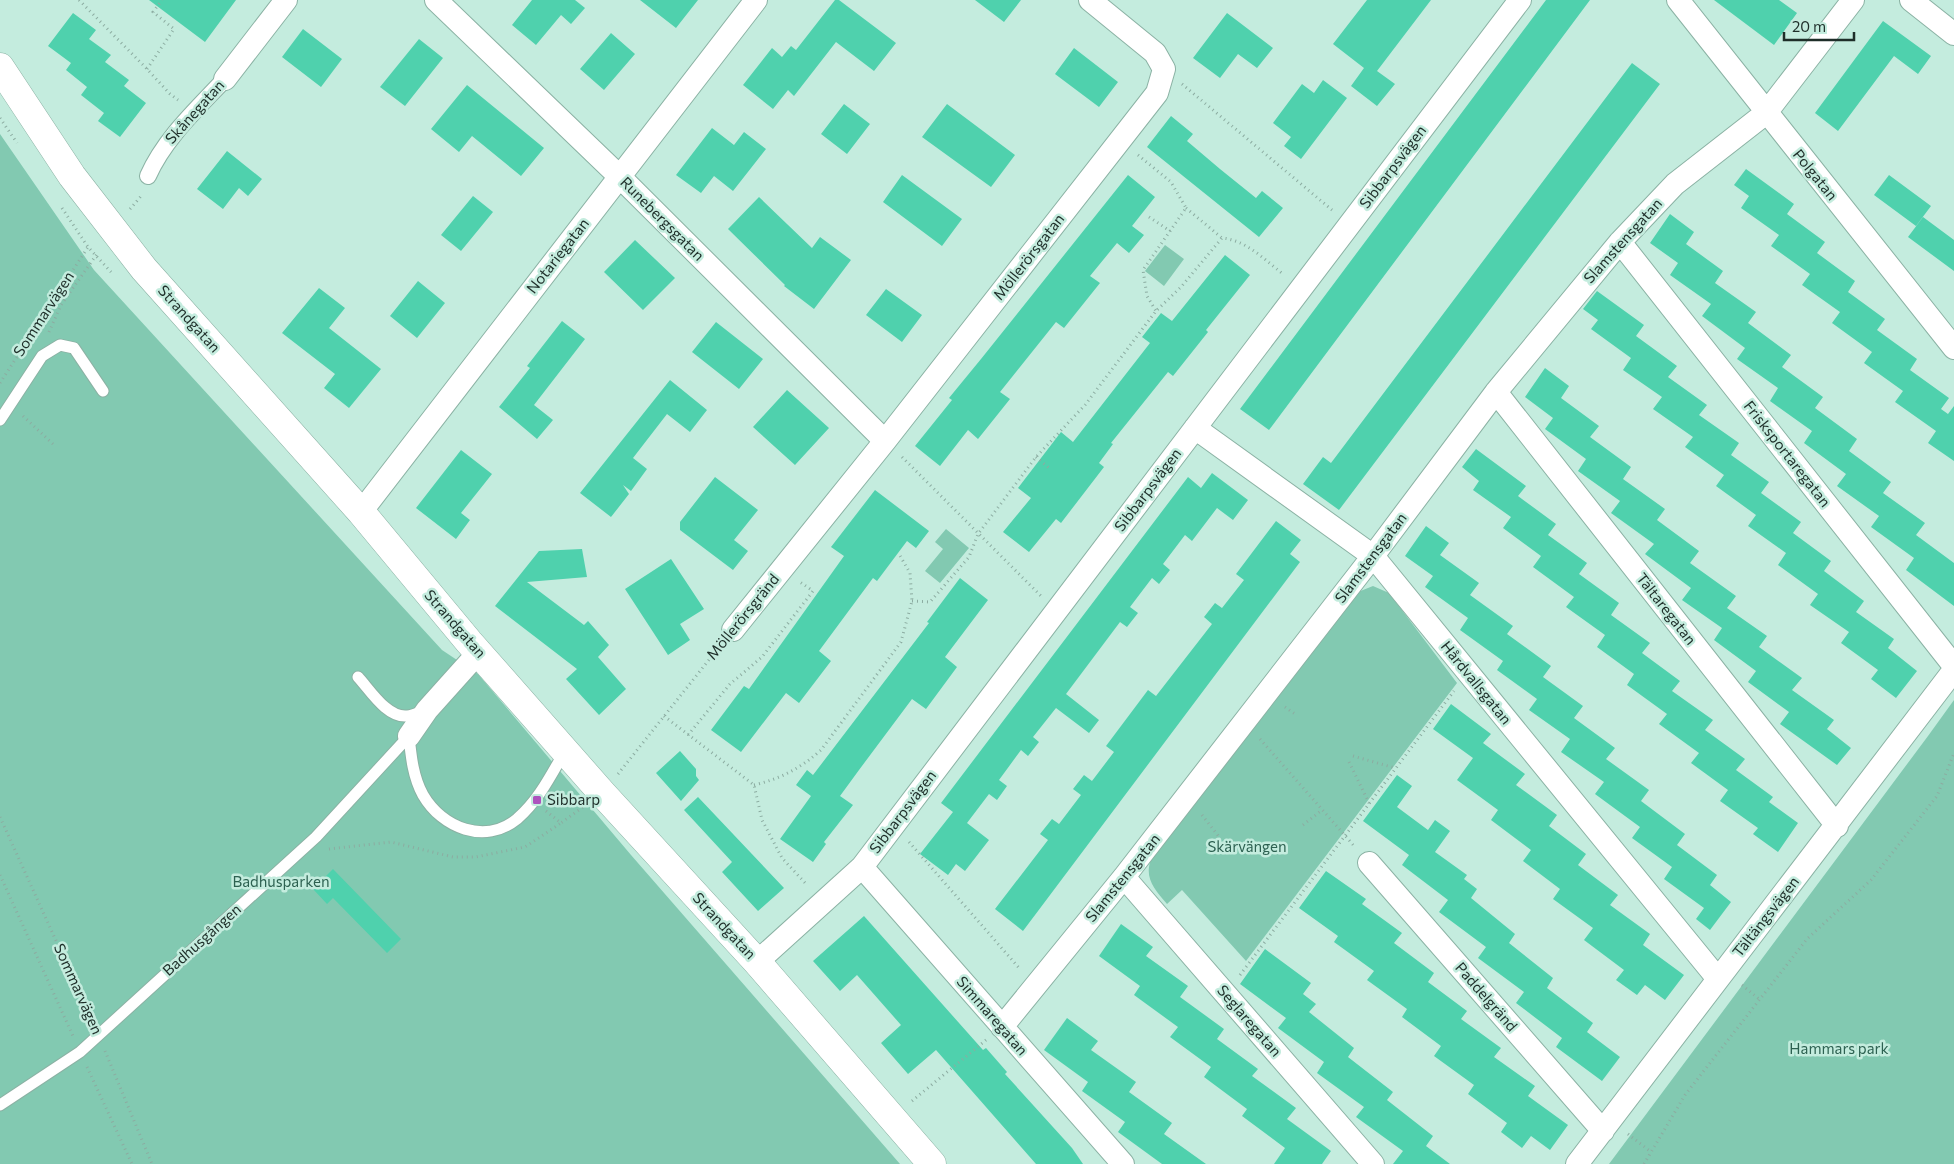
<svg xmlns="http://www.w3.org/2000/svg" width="1954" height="1164" font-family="Commissioner,sans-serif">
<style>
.green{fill:#82c9b1}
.building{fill:#4fd1ad}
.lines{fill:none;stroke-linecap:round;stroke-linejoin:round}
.service-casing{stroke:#8bb2a4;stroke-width:13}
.pedestrian-casing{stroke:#8bb2a4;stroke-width:18}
.minor-casing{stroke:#8bb2a4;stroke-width:24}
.tertiary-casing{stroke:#8bb2a4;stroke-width:29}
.path{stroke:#8caca1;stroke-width:3;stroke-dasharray:1 4;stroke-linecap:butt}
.service{stroke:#fff;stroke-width:11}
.pedestrian{stroke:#fff;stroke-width:16}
.minor{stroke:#fff;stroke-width:22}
.tertiary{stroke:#fff;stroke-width:28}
.poi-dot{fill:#ad53be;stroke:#c4ecde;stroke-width:2}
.labels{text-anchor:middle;stroke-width:5;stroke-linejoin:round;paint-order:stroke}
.street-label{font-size:15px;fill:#1e2e29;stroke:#c4ecde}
.poi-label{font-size:15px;fill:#1e2e29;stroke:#c4ecde;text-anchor:start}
.park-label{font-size:15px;fill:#2d6151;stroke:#c4ecde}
</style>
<rect width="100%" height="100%" fill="#c4ecde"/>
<!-- green -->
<path class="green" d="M0,134L94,270L442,650L478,674L631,855L900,1164H0Z
M1165,245L1184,259L1164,286L1145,271Z
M946,529L969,548L940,583L925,571L943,549L935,542Z
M1373,586L1389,593L1457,683L1246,961L1182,890L1167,904C1154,889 1143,877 1152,857L1358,592Z
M1954,700V1164H1609L1928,736Z"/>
<!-- building -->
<path class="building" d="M149,0H236L205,42Z
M532,0H575L585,8L571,24L561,15L536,45L512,25Z
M640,0H698L676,28Z
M835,0H839L896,43L874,71L836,42L794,96L788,90L773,109L743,85L772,48L782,57L791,46L796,50Z
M975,0H1021L1004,22Z
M1367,0H1431L1377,71L1395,84L1377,106L1351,86L1364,68L1333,44Z
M1546,0H1590L1269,430L1240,409Z
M1714,0H1779L1797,13L1774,45Z
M73,13L96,30L89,39L111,55L105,62L129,80L124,86L146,103L120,137L98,121L104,113L81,95L87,87L66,70L71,63L48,46Z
M1227,13L1273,48L1257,68L1238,54L1220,78L1193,58Z
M1883,21L1931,56L1918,74L1894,56L1838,131L1815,113Z
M303,29L342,59L321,87L282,57Z
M611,33L635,54L604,90L580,69Z
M419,39L443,58L405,106L380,87Z
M1074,48L1118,82L1099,107L1055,74Z
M1632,63L1660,84L1339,510L1303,484L1323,457L1331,463Z
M1323,80L1347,98L1301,159L1284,146L1291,137L1273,123L1302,84L1314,93Z
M467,85L544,148L521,176L472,136L459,152L431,129Z
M844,104L870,124L847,154L821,134Z
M947,104L1015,155L991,187L922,137Z
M1171,116L1193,134L1187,141L1220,169L1256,198L1262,191L1283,208L1259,237L1147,147Z
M712,128L734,145L744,132L766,149L733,191L714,176L701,193L676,175Z
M227,151L262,179L248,196L239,188L223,209L197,189Z
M1746,169L1794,204L1787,214L1825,242L1817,253L1855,281L1848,292L1885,319L1877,330L1917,359L1910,370L1949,398L1941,409L1948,414L1954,406V461L1928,443L1936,431L1895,402L1903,391L1864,363L1872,352L1832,323L1840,312L1802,285L1810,274L1771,246L1779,235L1741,208L1749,196L1734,185Z
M902,175L962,219L942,246L883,202Z
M1128,175L1155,197L1132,226L1144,235L1129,253L1117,243L1090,276L1100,283L1064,328L1056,322L1000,392L1010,399L978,439L968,430L940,466L915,446L952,400L949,398L981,359Z
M1889,175L1931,206L1916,226L1874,195Z
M473,196L493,212L461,251L441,235Z
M759,197L812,248L820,237L851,260L814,309L784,286L785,285L728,229Z
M1670,214L1694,232L1686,244L1723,271L1715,283L1756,312L1748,323L1791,355L1782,367L1823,397L1815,408L1857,439L1849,451L1891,482L1883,493L1925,523L1916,535L1954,563V606L1906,570L1914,558L1871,527L1879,516L1837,486L1846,474L1804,443L1812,431L1770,401L1778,388L1737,359L1745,348L1702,316L1711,304L1670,275L1678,263L1650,243Z
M1923,217L1954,240V271L1908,237Z
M635,240L675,278L643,310L604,272Z
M1225,255L1250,275L1206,330L1208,332L1173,376L1168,372L1111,443L1113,444L1099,463L1104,467L1061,523L1056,519L1029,552L1003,532L1031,498L1018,488L1061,432L1073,442L1150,343L1142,337L1161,313L1172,321Z
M418,281L445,303L417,338L390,316Z
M319,288L345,308L329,328L381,369L349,408L324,388L335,374L282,333Z
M886,289L922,315L902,342L866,315Z
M1597,291L1644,325L1636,336L1677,366L1668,377L1707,405L1699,415L1739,443L1731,455L1769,482L1761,493L1801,522L1793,533L1831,561L1824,571L1864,601L1856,612L1894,639L1888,648L1917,671L1896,698L1871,679L1878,670L1841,643L1849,632L1810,605L1818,594L1778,565L1786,553L1748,526L1756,515L1716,486L1724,475L1685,447L1693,437L1653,409L1662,397L1623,370L1631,358L1591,329L1598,320L1583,309Z
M562,321L585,339L534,405L553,420L537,439L499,407L530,368L527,366Z
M716,322L763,359L739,389L692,352Z
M1545,368L1569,386L1561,398L1599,426L1590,437L1631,467L1623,479L1665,509L1657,520L1699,551L1690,563L1736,596L1727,608L1767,636L1759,647L1802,678L1792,690L1834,720L1827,729L1851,748L1837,765L1780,724L1789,712L1748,682L1756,671L1714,640L1722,628L1682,600L1691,588L1645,554L1654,544L1611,513L1620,501L1578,471L1586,459L1545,429L1553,418L1525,397Z
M670,380L707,410L690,432L667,414L633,458L647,469L631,491L623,485L629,494L611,517L580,493Z
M787,390L829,428L795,465L753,427Z
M1476,449L1526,486L1518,496L1556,524L1548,535L1587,563L1579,574L1619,603L1611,615L1650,643L1642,653L1680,681L1672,691L1713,720L1705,730L1745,759L1736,770L1773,797L1769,802L1798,823L1778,852L1753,834L1758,828L1720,801L1728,790L1691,763L1699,753L1659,724L1667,714L1627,685L1634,674L1597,647L1605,635L1566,607L1574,597L1533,567L1541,556L1503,528L1511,517L1473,490L1479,481L1462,467Z
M461,450L492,474L461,513L470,520L456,539L416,508Z
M1212,473L1248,500L1233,520L1217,508L1192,541L1185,535L1163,564L1170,570L1159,584L1152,578L1130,607L1138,613L1127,627L1120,622L1066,694L1099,720L1089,733L1056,708L1033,737L1039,742L1028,756L1021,750L999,780L1007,786L997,800L989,794L967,823L989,840L965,871L956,864L948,875L920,854L953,812L941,803L1188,477L1201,488Z
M715,477L758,510L734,540L748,551L733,570L680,530V522Z
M875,490L929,531L916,548L907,541L877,581L873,578L819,651L831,661L799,703L786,693L741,752L711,730L744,686L749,689L844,556L831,547Z
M1276,521L1301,540L1290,554L1300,562L1023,931L995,909L1048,840L1040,834L1052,819L1059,824L1081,795L1073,789L1084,775L1092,781L1114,752L1106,746L1148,690L1156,696L1212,624L1204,617L1215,603L1222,608L1244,580L1236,574Z
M1426,526L1449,543L1440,555L1479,583L1470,595L1513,626L1507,634L1551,666L1543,677L1583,706L1574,718L1615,748L1606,759L1649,790L1641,801L1685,834L1677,845L1717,875L1710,885L1731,902L1710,930L1696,919L1704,908L1664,879L1672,867L1632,838L1640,827L1595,794L1604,782L1561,752L1570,739L1529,710L1537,699L1497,670L1503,661L1460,630L1468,618L1425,587L1433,576L1405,556Z
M582,549L587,577L527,582L584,625L588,621L609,645L598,657L626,689L599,715L566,679L577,669L495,606L539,551Z
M671,559L704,609L680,624L690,640L668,655L625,589Z
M960,578L988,600L945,657L957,667L926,709L912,699L859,770L840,796L853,805L824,842L826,844L813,862L780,839L811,796L796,785L807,770L813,775L929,623L927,622Z
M1451,704L1491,734L1483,743L1525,774L1516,785L1557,815L1549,826L1586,854L1578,865L1618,895L1610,905L1650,934L1643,945L1684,975L1665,1000L1645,985L1637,995L1616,980L1624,970L1584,940L1593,928L1553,899L1560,889L1523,861L1531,850L1491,820L1498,810L1457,780L1473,758L1433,729Z
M680,751L696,769V776L699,780L681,801L656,773Z
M1397,775L1412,786L1397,807L1428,830L1435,820L1450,831L1435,852L1467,875L1464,879L1477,889L1471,898L1515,934L1509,943L1553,978L1547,988L1593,1023L1587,1032L1620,1057L1602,1081L1556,1047L1562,1038L1516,1003L1524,992L1478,958L1486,947L1439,912L1448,900L1402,865L1409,855L1363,821Z
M698,797L784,888L758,911L722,872L732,862L684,810Z
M333,869L401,939L387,953L333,898L327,904L313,889Z
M1326,871L1366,899L1362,904L1402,933L1394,943L1434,973L1428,982L1467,1011L1461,1019L1501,1048L1494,1057L1535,1086L1528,1096L1568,1125L1550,1150L1531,1136L1522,1148L1501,1132L1507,1123L1468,1094L1474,1085L1434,1056L1441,1046L1402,1017L1407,1009L1367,980L1374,971L1334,942L1338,936L1299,908Z
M864,916L983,1050L986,1048L1007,1072L1005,1074L1072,1148L1083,1164H1036L936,1050L908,1074L881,1043L901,1025L857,975L840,991L813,961Z
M1121,924L1153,947L1146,956L1188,986L1180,997L1224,1029L1217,1039L1258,1069L1252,1076L1296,1108L1287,1119L1331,1151L1322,1164H1274L1285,1148L1242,1116L1247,1109L1204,1077L1211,1067L1170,1037L1178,1027L1134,995L1140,986L1099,956Z
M1265,949L1311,983L1303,994L1316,1004L1309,1012L1354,1048L1348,1057L1393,1092L1387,1100L1433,1136L1426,1146L1450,1164H1393L1403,1151L1356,1117L1364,1107L1317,1073L1324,1062L1278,1028L1286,1018L1240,984Z
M1067,1018L1098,1041L1091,1050L1136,1082L1129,1092L1172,1123L1164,1134L1206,1164H1162L1118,1132L1125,1122L1082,1091L1088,1082L1044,1050Z"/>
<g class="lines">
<defs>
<path id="service" d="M0,420L42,356L60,345L74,348L103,391
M358,677C370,690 387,718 407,716C412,716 418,713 423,711
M409,736C411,756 413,777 423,795C442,828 485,845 517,819C539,800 551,775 565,751
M0,1105L80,1052L316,837L409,736"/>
<path id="pedestrian" d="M148,176C165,138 197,109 225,79"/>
<path id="minor" d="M436,0L620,177L885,441
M1678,0L1954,348
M1911,0L1954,34
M225,79L286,0
M1620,242L1954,666
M1496,392L1837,826
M1195,428L1373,556L1718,979
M361,512L756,0
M733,630L885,441L1157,93L1164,69L1155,53L1090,0
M409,736L427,710L479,652
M1369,863L1603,1131
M862,867L1123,1164
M1124,877L1373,1164
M757,962L862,867L1520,0
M1002,1027L1124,877L1373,556L1496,392L1620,242L1675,184L1766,113L1853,0
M1577,1164L1954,670"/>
<path id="tertiary" d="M0,67L72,176L144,269L361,512L469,642L602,793L757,962L932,1164"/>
</defs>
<!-- service casing -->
<use href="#service" class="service-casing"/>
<!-- pedestrian casing -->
<use href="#pedestrian" class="pedestrian-casing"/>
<!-- minor casing -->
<use href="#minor" class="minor-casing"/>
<!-- tertiary casing -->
<use href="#tertiary" class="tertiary-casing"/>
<!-- path -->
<path class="path" d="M79,0L147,69L170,94L178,100
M147,69L174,29L153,12L162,0
M1182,84L1332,210
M0,118L17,143
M1138,155L1171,182L1186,208L1143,270L1147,296L1156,311
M62,208L88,247L111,272
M1186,208L1222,238
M130,209L142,195
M1149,217L1170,231
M49,332L61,305L97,254
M0,383L88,247
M23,416L53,444
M902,457L1041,596
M1036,457L1049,468
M912,601L930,602L969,557L978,534L1036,457L1085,405L1156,311L1181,287L1222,238C1246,240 1265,260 1283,274
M1285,707L1295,714
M664,716L754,785L762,820L782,858L807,885
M688,735L730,684L762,657L813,591L800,582
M1260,739L1355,847
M1353,756L1395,768
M1349,762L1369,803
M618,774L720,646
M754,785C780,779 801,768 821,750L901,642L912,601L910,573L899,554
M546,811L561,823L583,807
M1202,815L1220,838
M0,817L91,1018
M1303,825L1322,810
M909,842L1020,969
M329,849L391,842L453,857H476L525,847L561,823
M0,875L73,1036
M1240,975L1454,691
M1742,985L1759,999
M105,1051L152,1164
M87,1067L132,1164
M912,1101L986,1040
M1628,1134L1651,1152
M1644,1164L1685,1095L1807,939L1871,880L1937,796L1954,753"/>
<!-- service -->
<use href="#service" class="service"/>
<!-- pedestrian -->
<use href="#pedestrian" class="pedestrian"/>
<!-- minor -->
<use href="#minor" class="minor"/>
<!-- tertiary -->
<use href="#tertiary" class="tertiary"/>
</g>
<!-- markers -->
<rect class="poi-dot" x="532" y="795" width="10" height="10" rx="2.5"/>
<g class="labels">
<!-- street labels -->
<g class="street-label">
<text transform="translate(195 112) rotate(-48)" y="5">Skånegatan</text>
<text transform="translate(1393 167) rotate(-53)" y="5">Sibbarpsvägen</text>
<text transform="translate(1815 175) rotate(51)" y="5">Polgatan</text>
<text transform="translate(662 219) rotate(45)" y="5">Runebergsgatan</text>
<text transform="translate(1623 241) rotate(-48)" y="5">Slamstensgatan</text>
<text transform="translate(558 256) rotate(-52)" y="5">Notariegatan</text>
<text transform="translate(1029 257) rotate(-52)" y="5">Möllerörsgatan</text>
<text transform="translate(44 314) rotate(-57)" y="5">Sommarvägen</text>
<text transform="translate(189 319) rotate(48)" y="5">Strandgatan</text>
<text transform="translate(1787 454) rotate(52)" y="5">Frisksportaregatan</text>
<text transform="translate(1148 490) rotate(-53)" y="5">Sibbarpsvägen</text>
<text transform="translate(1371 558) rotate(-53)" y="5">Slamstensgatan</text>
<text transform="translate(1666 609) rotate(52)" y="5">Tältaregatan</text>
<text transform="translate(743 617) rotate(-51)" y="5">Möllerörsgränd</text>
<text transform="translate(455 624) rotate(49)" y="5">Strandgatan</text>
<text transform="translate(1476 683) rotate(51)" y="5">Hårdvallsgatan</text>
<text transform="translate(903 812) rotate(-53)" y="5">Sibbarpsvägen</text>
<text transform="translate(1123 878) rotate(-51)" y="5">Slamstensgatan</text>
<text transform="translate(1766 917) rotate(-52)" y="5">Tältängsvägen</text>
<text transform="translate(724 926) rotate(47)" y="5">Strandgatan</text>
<text transform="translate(202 940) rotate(-42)" y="5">Badhusgången</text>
<text transform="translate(78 989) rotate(66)" y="5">Sommarvägen</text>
<text transform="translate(1486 997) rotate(49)" y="5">Paddelgränd</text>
<text transform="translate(992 1016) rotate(49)" y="5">Simmaregatan</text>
<text transform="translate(1249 1021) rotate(49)" y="5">Seglaregatan</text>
</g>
<!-- poi labels -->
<g class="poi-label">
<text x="547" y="805">Sibbarp</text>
</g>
<!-- park labels -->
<g class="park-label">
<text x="1247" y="852">Skärvängen</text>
<text x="281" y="887">Badhusparken</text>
<text x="1839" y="1054">Hammars park</text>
</g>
</g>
<!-- scale -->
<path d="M1784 32v8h70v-8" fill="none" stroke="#1e2e29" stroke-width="2.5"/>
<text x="1792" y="32" font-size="15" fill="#1e2e29" stroke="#c4ecde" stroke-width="4" paint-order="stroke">20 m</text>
</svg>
